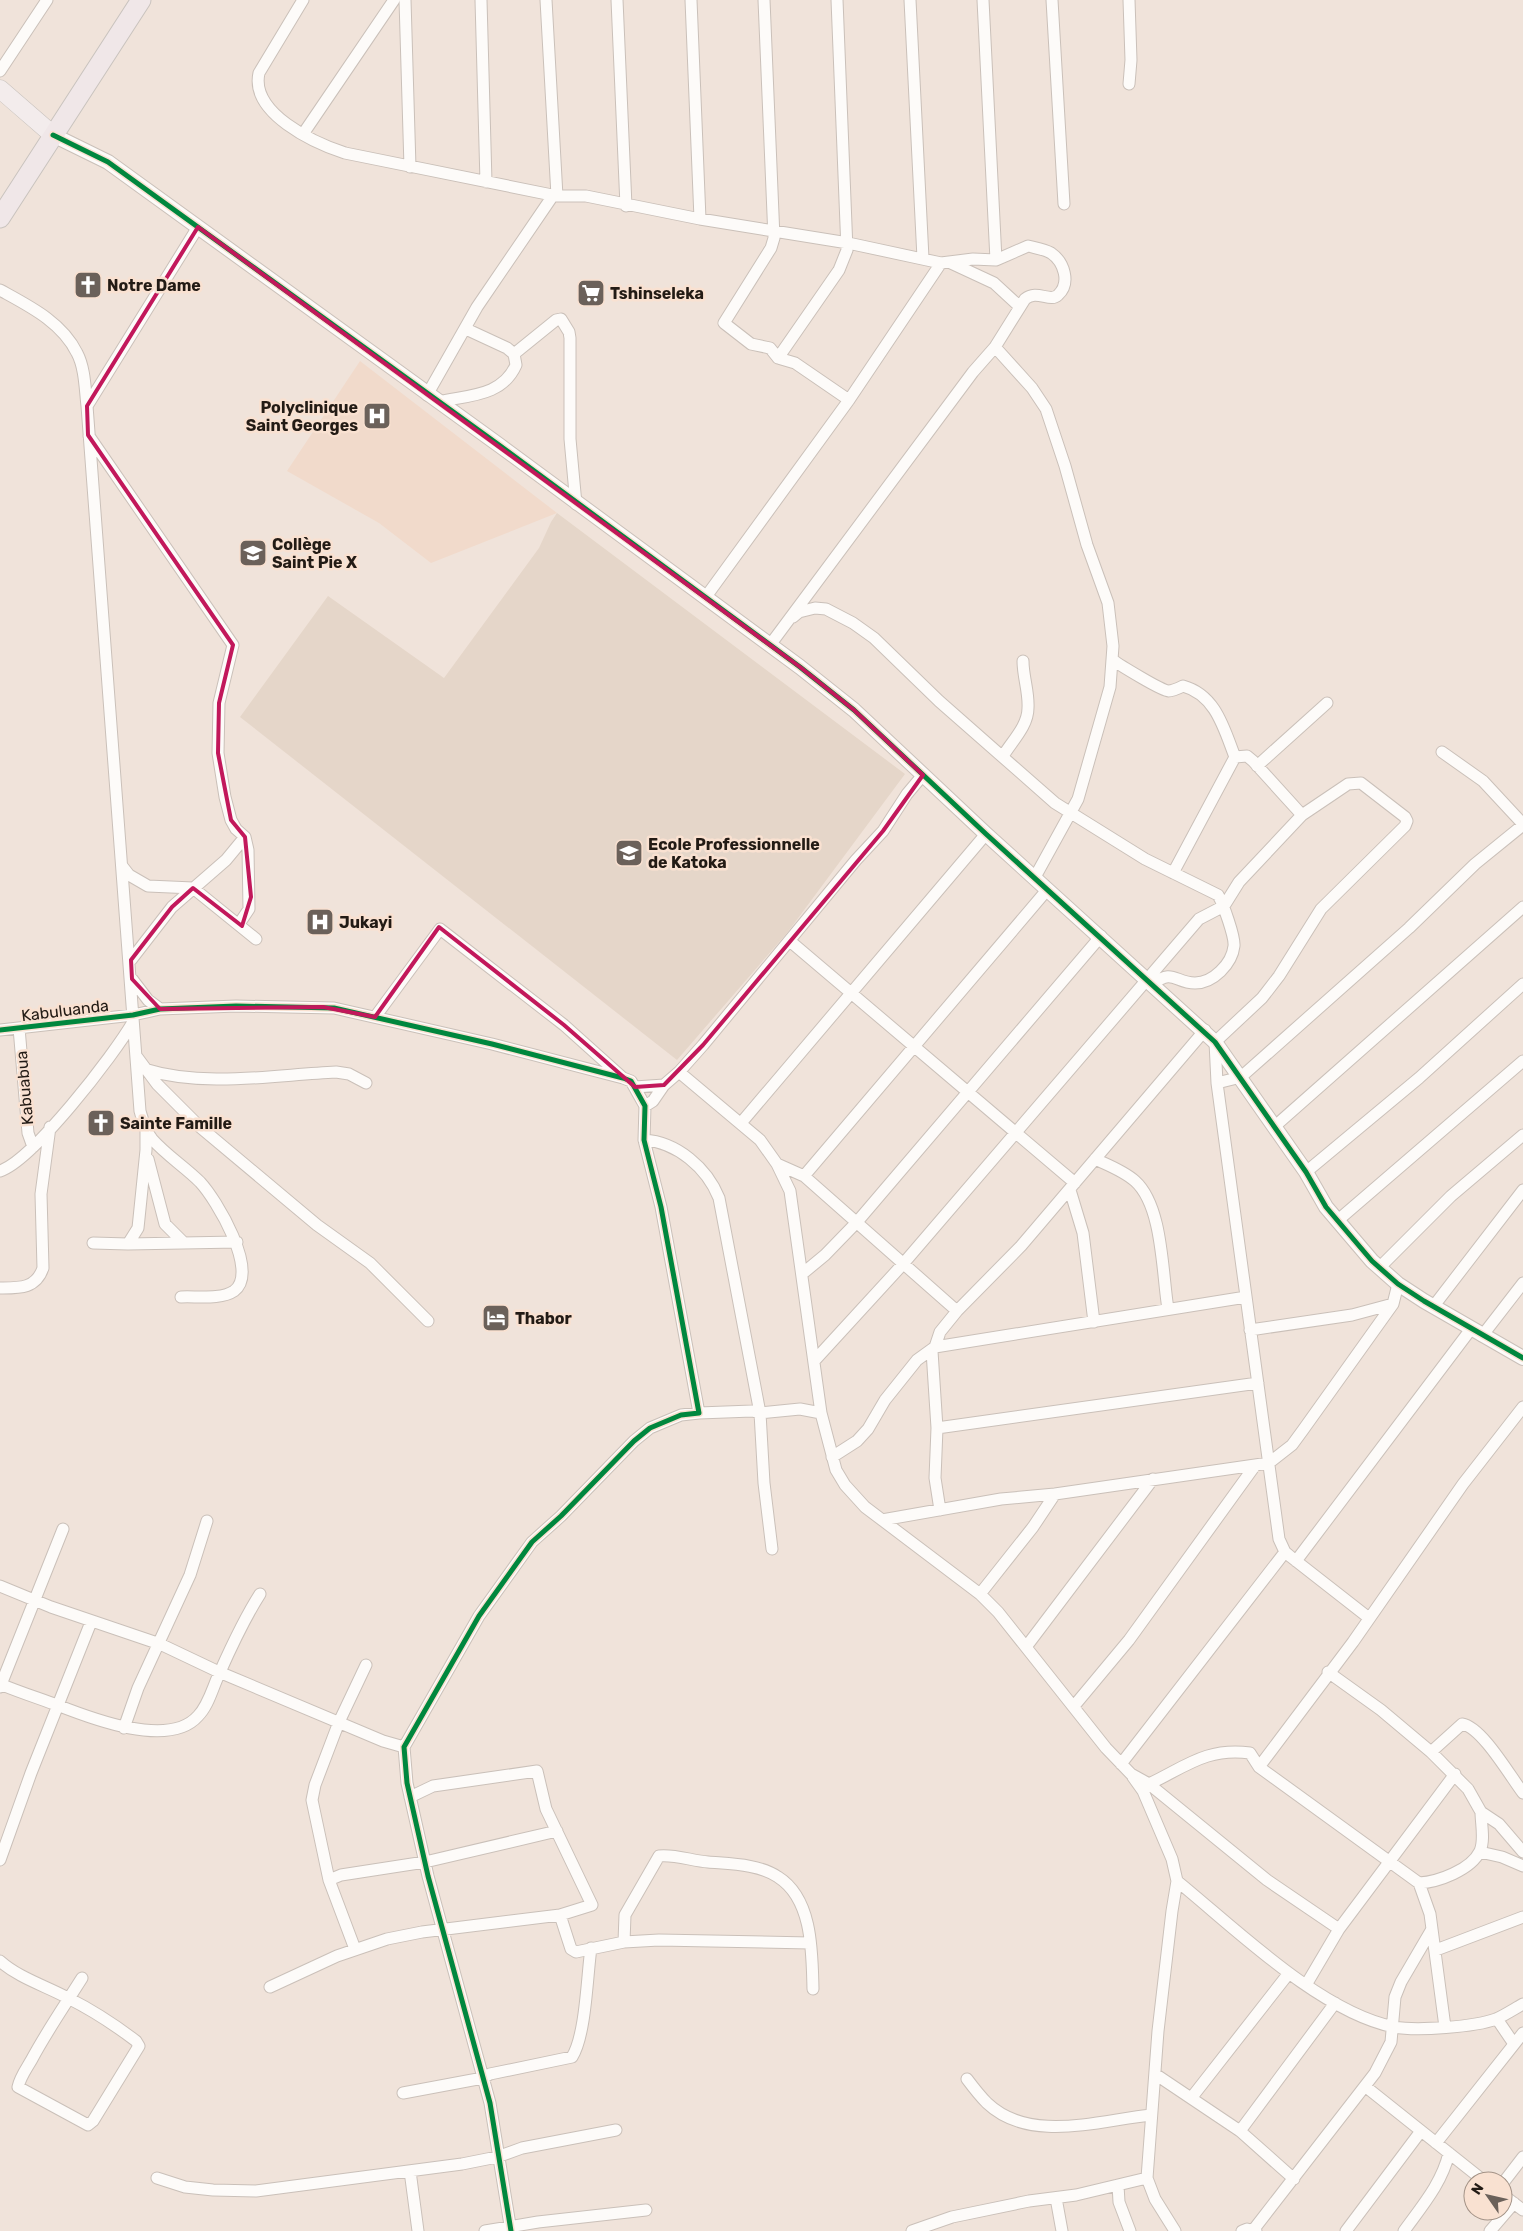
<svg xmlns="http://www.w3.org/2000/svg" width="1523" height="2231" font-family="Rubik,sans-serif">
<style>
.built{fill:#f1dacb}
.education{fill:#e5d6c9}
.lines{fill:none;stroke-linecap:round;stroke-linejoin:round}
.minor-casing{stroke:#cac0b9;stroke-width:13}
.tertiary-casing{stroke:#cac0b9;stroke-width:16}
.primary-casing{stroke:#c9c3be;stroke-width:19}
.trunk-casing{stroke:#c9c3be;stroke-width:21}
.minor{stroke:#fdfbf9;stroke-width:11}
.tertiary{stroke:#fdfbf9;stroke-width:14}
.primary{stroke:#f3ecec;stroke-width:18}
.trunk{stroke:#f0e7e8;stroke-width:19}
.cycleway-casing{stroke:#f9e1d1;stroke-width:8}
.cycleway{stroke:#00873e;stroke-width:5}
.marked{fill:none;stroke:#c2185b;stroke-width:4;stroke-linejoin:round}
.labels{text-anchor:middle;stroke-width:5;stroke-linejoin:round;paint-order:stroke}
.poi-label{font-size:16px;font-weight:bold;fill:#231b15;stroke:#f9e1d1;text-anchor:start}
.street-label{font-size:16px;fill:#231b15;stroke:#f9e1d1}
</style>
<rect width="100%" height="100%" fill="#f0e3da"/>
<!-- built -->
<path class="built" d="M360,361L557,513L431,563L379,523L287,471Z"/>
<!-- education -->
<path class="education" d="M557,513L905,774L787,933L677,1060L240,717L328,596L444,678L539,548L551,522Z"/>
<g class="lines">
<defs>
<path id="minor" d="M303,0L259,73C250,113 314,143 345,153L557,196H586L700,219L848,243L941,263L973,259L996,260L1028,246C1036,248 1044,249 1051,253C1064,262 1071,283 1058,295C1050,303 1037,289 1025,299L995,347L973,372L770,645
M405,0L410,167
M481,0L486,182
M546,0L557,196
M617,0L626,206
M691,0L700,219
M764,0L774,238L771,248L724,323L751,344L770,348L778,358L795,363L849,400
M910,0L923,258
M983,0L996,260
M1052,0L1064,204
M1129,0L1131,60L1129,84
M0,71L47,0
M303,134L394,0
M951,263L994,283L1020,307
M0,290C29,306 62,322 77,353C85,368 85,389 87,406L140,1111C143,1121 145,1130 152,1139C166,1155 185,1167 200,1182C216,1199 260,1272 234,1291C221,1300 195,1296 181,1297
M995,347L1032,388L1046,409L1065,466L1087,545L1108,603L1113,646L1110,687L1078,799L1035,877
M514,354L556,320L561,319L569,332L570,338V439L576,504
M778,358L839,270L847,250L837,0
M427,395L477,307L554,194
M438,402C467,395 502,397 516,365L514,354L507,348L466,329
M87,406L198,227
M89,436L233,645L219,703L218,753L225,797L231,820L236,829L245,837L248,850L249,909L239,924
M705,598L849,400L941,263
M793,617L799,612L815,608L826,609L853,623L874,638L939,701L1055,803L1145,859L1218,895C1223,903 1235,937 1234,946C1232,964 1213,983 1195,983C1175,983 1173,968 1153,984
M1113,660C1118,664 1164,692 1168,691C1173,691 1179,688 1183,686C1216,695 1224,729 1235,757L1247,756L1253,761L1302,815
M1442,752L1483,781L1523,824
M1003,756C1012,741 1028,726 1028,708C1029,692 1023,677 1023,661
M1257,766L1327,703
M122,866L129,875L148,886L193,888L256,939
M1173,873L1235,757
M791,942L1075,1183
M131,960L172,907L226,860L245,837
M132,979L148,1000L160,1009
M375,1017L440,929L564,1025L623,1078
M19,1028L28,1133L33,1147
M0,1030L133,1015L160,1009L236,1006L334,1008L492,1044L623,1078L631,1081L645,1106L644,1140L661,1207L699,1413L681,1415L650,1428L634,1441L561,1516L532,1542L479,1616L404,1747L407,1783L428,1876L490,2103L511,2231
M137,1057L157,1084L200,1127L317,1225L370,1263L428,1321
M144,1069C205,1088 273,1075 336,1072L349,1074L366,1083
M679,1072L760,1140L777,1164L804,1176L957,1311
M1217,1083L1241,1077L1409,928L1475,864L1523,825
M635,1087L664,1085
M645,1106L653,1101L664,1085L679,1072L703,1045L856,860L883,831L907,794L923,775
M741,1123L986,834
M1274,1127L1523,907
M644,1140C677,1142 707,1168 719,1198L760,1413L764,1483L772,1549
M148,1159L165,1224L184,1243
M1095,1159C1108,1165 1124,1171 1135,1181C1163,1206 1162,1273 1168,1309
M777,1164L790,1191L821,1413L836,1470L845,1485L865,1507L980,1594L998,1612L1106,1748L1131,1774L1149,1784L1267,1880L1339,1929
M0,1171C33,1160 114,1055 133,1022
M1306,1172L1419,1078L1523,984
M804,1176L1047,890
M1070,1190L1083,1233L1094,1322
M1337,1221L1523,1061
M93,1243L128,1244L237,1242
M128,1244L138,1228L146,1150V1129
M1379,1268L1451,1196L1523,1135
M802,1274L825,1255L857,1222L1101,936
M0,1288C19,1288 36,1289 43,1268L41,1194L50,1127
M1433,1307L1523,1190
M1250,1330L1352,1315L1393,1304
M1482,1336L1523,1283
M935,1347L1246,1297
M932,1351L937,1428L935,1478L940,1510
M815,1360L903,1264L1199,919L1224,906L1239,882L1302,815L1348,784L1361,783L1405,817L1407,821L1405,826L1321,909L1279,976L1262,998L1215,1042L1217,1083L1279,1539L1285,1552L1291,1557L1369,1618
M699,1413L752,1411L760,1413L800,1409L821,1413
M937,1428L1258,1383
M832,1457L857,1441L868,1429L885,1400L917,1360L935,1347L940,1332L957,1311L1021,1246L1205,1030
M882,1520L1001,1499L1055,1494L1269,1463L1292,1445L1303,1430L1393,1304L1398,1284
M1296,1561L1471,1329
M0,1586L51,1607L160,1644L219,1672L383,1741L404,1747
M980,1594L1033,1527L1055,1494
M1026,1647L1153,1479
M1328,1672L1381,1710L1431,1752L1468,1789L1481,1812L1499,1824L1523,1852
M0,1684C19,1692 38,1698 57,1705C90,1718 169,1749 198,1716C209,1705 213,1686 220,1672C232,1645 244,1619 260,1594
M0,1687L63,1529
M1074,1706L1129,1640L1254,1467
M124,1728L138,1688L190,1575L207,1521
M1431,1752L1462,1724C1482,1727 1510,1776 1523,1793
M1121,1764L1285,1552
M1259,1767L1353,1642L1463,1484L1523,1407
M1133,1777L1143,1791L1172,1859L1177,1881L1172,1911L1158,2031L1147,2178L1155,2199L1175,2231
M1149,1784C1185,1767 1207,1747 1250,1753L1259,1767L1419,1883C1438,1882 1471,1870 1480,1851C1485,1840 1481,1824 1481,1812
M1480,1852L1502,1857L1523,1866
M0,1860L31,1773L91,1622
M329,1880L341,1875L425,1862L557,1831
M1177,1881C1236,1929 1320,2012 1394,2027C1417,2031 1475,2027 1496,2019C1505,2015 1514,2009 1523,2004
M1419,1883L1430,1914L1445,2027
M560,1915L571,1949L576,1952L624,1942L659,1940L810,1943
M624,1942L625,1915L659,1856C674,1854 693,1861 708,1862C730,1864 759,1864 778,1877C813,1899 812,1953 813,1989
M355,1949L329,1880L312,1800L315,1785L339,1722L366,1665
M1436,1950L1523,1917
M0,1961C19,1978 46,1986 68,1998C92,2010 115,2025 136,2041L139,2046L93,2121L88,2125L18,2087C20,2077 27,2068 32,2059C47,2031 65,2005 82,1978
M1306,1985L1339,1929L1455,1774
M270,1987L337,1956L387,1939L422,1932L560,1915L592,1905L546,1809L537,1771L433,1786L410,1797
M1497,2019L1514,2044
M1155,2074L1240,2131L1294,2179
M967,2079C973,2087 980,2096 987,2103C1030,2144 1100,2120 1151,2115
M1366,2087L1484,2181
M403,2093L483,2078L490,2074L572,2057C586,2035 587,1975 591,1948
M1192,2097L1289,1973
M1240,2131L1335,2003
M1436,2143L1523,2033
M410,2171L418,2231
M157,2178L185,2187L213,2190L256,2191L462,2164L497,2157L522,2148L616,2130
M1503,2183L1523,2157
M1118,2185L1119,2202L1130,2231
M1503,2195L1523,2210
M1056,2198L1062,2231
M1254,2229L1375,2073L1391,2042L1395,1997L1401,1982L1432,1929
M485,2231L538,2222L646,2210
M912,2231L952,2217L1029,2201L1076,2195L1147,2178
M1242,2231L1247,2229L1256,2231
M1346,2231L1421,2131
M1404,2231C1422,2206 1442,2183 1449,2153
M1490,2231L1514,2203"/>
<path id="tertiary" d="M53,135L108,162L499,445L800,667L854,710L986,834L1215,1042L1306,1172L1326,1207L1372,1261L1398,1284L1424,1301L1523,1358"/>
<path id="primary" d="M0,89L53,135"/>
<path id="trunk" d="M0,218L141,0"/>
</defs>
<!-- minor casing -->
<use href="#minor" class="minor-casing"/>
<!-- tertiary casing -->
<use href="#tertiary" class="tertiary-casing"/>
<!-- primary casing -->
<use href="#primary" class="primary-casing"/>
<!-- trunk casing -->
<use href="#trunk" class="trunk-casing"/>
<!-- minor -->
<use href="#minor" class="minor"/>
<!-- tertiary -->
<use href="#tertiary" class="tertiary"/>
<!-- primary -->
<use href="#primary" class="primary"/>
<!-- trunk -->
<use href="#trunk" class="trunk"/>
<defs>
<path id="cycleway" d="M53,135L108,162L499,445L800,667L854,710L986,834L1215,1042L1306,1172L1326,1207L1372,1261L1398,1284L1424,1301L1523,1358
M0,1030L133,1015L160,1009L236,1006L334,1008L492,1044L623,1078L631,1081L645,1106L644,1140L661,1207L699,1413L681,1415L650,1428L634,1441L561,1516L532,1542L479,1616L404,1747L407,1783L428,1876L490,2103L511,2231"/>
</defs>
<!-- cycleway casing -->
<use href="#cycleway" class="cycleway-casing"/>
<!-- cycleway -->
<use href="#cycleway" class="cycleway"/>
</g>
<!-- marked area -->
<path class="marked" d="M198,227L800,667L854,710L923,775L883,831L703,1045L664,1085L635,1087L564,1025L439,927L375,1017L323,1007L160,1009L132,979L131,960L172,907L193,888L242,926L251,897L245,837L231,820L218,753L219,703L233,645L88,435L87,406Z"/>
<!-- icons -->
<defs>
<symbol id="church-square" viewBox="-11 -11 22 22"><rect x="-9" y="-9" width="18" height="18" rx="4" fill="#6b615a" stroke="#f9e1d1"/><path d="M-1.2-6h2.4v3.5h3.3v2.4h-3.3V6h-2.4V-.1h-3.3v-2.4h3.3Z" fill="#fff"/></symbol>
<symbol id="supermarket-square" viewBox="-11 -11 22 22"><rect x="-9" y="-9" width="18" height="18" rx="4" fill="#6b615a" stroke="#f9e1d1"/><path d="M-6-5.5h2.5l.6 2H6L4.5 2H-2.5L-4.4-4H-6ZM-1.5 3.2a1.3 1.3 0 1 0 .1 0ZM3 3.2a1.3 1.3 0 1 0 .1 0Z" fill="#fff"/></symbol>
<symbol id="hospital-square" viewBox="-11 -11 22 22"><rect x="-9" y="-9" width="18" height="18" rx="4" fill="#6b615a" stroke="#f9e1d1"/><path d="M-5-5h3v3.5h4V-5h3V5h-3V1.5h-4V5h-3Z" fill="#fff"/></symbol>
<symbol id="school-square" viewBox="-11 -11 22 22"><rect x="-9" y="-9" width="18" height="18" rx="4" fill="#6b615a" stroke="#f9e1d1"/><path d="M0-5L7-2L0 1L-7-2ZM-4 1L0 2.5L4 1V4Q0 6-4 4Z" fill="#fff"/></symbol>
<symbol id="hotel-square" viewBox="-11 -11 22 22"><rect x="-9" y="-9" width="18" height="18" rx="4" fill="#6b615a" stroke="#f9e1d1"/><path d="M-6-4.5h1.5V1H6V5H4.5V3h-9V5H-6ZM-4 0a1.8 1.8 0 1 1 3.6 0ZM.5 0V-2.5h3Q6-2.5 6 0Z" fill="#fff"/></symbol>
</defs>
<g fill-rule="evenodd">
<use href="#church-square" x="72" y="269" width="32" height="32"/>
<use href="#supermarket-square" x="575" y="277" width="32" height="32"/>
<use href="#hospital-square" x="361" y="400" width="32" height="32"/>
<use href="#school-square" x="237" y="537" width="32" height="32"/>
<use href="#school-square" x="613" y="837" width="32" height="32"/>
<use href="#hospital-square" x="304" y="906" width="32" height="32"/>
<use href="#church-square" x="85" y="1107" width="32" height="32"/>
<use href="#hotel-square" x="480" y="1302" width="32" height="32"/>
</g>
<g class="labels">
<!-- poi labels -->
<g class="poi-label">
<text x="107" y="291">Notre Dame</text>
<text x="610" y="299">Tshinseleka</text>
<text x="358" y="413" text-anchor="end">Polyclinique<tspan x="358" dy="18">Saint Georges</tspan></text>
<text x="272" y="550">Collège<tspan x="272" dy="18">Saint Pie X</tspan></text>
<text x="648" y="850">Ecole Professionnelle<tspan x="648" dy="18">de Katoka</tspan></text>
<text x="339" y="928">Jukayi</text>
<text x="120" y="1129">Sainte Famille</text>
<text x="515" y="1324">Thabor</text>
</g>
<!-- street labels -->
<g class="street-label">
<text transform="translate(65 1010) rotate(-7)" y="6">Kabuluanda</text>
<text transform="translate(24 1088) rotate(-95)" y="6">Kabuabua</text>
</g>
</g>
<!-- north arrow -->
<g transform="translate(1488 2196) rotate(304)"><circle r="24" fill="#f9e1d1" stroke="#a39286"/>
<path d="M0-4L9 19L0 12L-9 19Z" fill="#6b615a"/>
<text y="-8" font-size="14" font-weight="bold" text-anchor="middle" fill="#231b15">N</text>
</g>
</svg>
